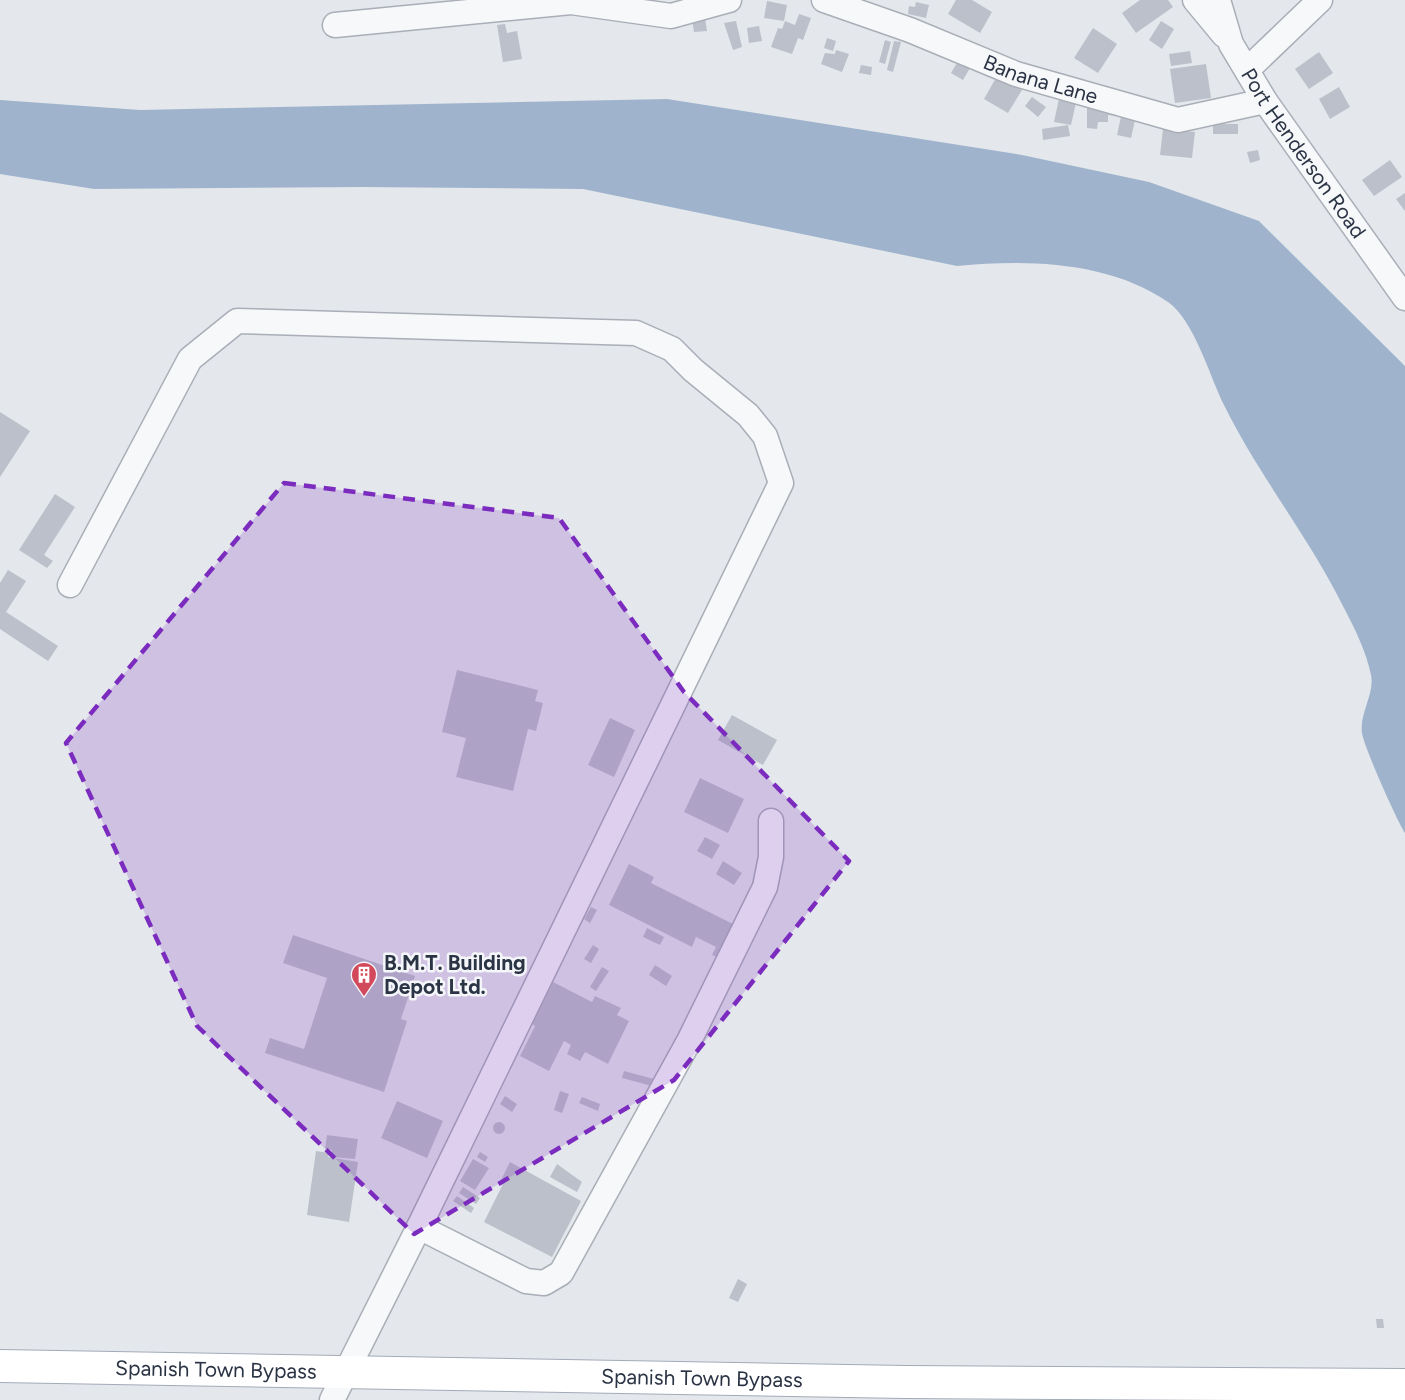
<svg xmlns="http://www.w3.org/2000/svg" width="1405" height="1400" font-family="Figtree,sans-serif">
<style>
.water{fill:#9fb4cc}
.building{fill:#bbc0ca}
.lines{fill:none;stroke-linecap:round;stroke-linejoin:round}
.minor-casing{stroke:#a9aeb7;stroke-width:27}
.major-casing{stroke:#a3abb8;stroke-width:34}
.minor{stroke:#f7f8fa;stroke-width:24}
.major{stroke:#fff;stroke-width:32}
.marked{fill:#7b2cbf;fill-opacity:0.2;stroke:#7b2cbf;stroke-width:4.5;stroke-dasharray:12 8;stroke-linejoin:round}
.labels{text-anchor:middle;stroke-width:5;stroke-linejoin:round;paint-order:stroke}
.street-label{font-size:21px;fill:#2b3445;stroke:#f4f6f9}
.poi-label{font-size:21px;font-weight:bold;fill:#2b3445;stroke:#f4f6f9;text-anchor:start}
</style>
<rect width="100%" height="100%" fill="#e4e7ec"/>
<!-- water -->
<path class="water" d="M667,99L1022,155L1149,182L1259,221L1405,366V833C1397,821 1364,747 1362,733C1359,714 1375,693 1371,675C1366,651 1355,629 1344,608C1309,537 1259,476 1224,405C1210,377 1194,320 1168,302C1109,261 1026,259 957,266L583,189L362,187L94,189L0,174V100L140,110Z"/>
<!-- building -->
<path class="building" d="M956,0H972L992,12L980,33L948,14Z
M1140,0H1168L1173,7L1136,33L1122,13Z
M767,1L787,5L784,21L764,18Z
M916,2L929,5L926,18L908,14L909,6L915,7Z
M799,14L811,18L803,40L798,38L792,54L771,47L778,28L782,29L785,21L795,25Z
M705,18L707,31L694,32L692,19Z
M736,21L742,47L733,50L724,23Z
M1161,21L1174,29L1162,49L1149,40Z
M505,24L507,33L517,31L522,59L503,62L497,25Z
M759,26L762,41L749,43L747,28Z
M1093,28L1117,44L1098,73L1074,58Z
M827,38L836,41L833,51L824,48Z
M885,40L891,42L885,64L879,62Z
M894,41L901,42L893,72L887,70Z
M836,50L849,54L842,72L821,64L825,53L835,54Z
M1190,51L1192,63L1171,66L1169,54Z
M1319,52L1333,73L1309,89L1295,69Z
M958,61L970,68L963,80L951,73Z
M1206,64L1211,98L1175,103L1170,69Z
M861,65L872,67L871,75L859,73Z
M997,76L1022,90L1008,113L984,99Z
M1339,87L1350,107L1330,119L1319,99Z
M1060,94L1077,98L1071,125L1054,122Z
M1032,97L1046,107L1038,117L1025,106Z
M1087,103L1119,105L1118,116L1108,115V122H1098L1097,129L1087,128Z
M1123,107L1137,111L1131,138L1117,135Z
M1213,124H1238V134H1213Z
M1068,125L1070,136L1043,140L1042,129Z
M1163,129L1195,132L1192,158L1160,155Z
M1258,150L1260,160L1250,163L1247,152Z
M1390,160L1402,177L1374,196L1362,180Z
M1405,193V211L1396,199Z
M0,412L30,431L0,477Z
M55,494L75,507L44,555L53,561L47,568L19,550Z
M8,570L26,581L6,612L58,646L48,661L0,629V583Z
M457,670L538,690L535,701L543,703L536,731L528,729L513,791L456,777L466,738L442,732Z
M732,715L777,740L763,765L718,740Z
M610,718L635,730L614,777L588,765Z
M700,778L744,799L728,833L684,812Z
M705,837L720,845L712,859L697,851Z
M723,861L742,873L734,885L716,874Z
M629,864L654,877L651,883L735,925L719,958L712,955L716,947L696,937L692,947L609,905Z
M591,907L597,910L590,923L584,919Z
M647,928L664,937L660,945L643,937Z
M293,935L415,976L401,1019L407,1021L384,1092L265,1053L270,1038L304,1049L327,978L283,963Z
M593,945L599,949L591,963L584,959Z
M655,965L672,976L666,986L649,975Z
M602,967L609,971L596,991L590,987Z
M553,982L592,1002L595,996L621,1008L617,1015L629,1021L608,1064L585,1052L580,1061L567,1054L571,1045L564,1041L549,1071L520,1056L535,1026L532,1024Z
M624,1071L654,1079L652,1086L622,1078Z
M560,1091L569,1094L562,1113L554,1110Z
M505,1096L517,1104L512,1112L500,1104Z
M582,1097L600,1104L598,1111L579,1103Z
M397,1101L443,1121L427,1158L381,1138Z
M493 1128a6 6 0 1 1 12 0a6 6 0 1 1-12 0Z
M327,1135L358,1139L355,1159L332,1157V1150L325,1149Z
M316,1151L329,1153L328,1157L358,1162L349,1222L307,1215Z
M480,1152L488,1157L485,1162L477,1157Z
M473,1159L489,1168L475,1190L460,1181Z
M510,1162L581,1201L552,1257L484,1222L504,1182L501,1180Z
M557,1164L582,1182L577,1192L550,1177Z
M463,1187L480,1198L476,1204L459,1193Z
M457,1196L474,1208L471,1213L453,1201Z
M738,1279L747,1284L738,1302L729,1298Z
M1376,1319H1383L1384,1328H1377Z"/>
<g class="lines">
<defs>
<g id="minor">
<path id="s1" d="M824,0L910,30L1016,74L1178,120L1265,101"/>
<path d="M1195,0L1224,35"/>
<path id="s2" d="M1218,0L1231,44L1265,101L1405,298"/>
<path d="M335,25L571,2L671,16L729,0"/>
<path d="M1247,70L1320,0"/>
<path d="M70,585L190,359L237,321L636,333L672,349L693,370L748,415L765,436L781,483L419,1227L332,1400"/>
<path d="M419,1227L526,1281L544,1283L561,1273L689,1041L765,887L771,857V821"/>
</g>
<g id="major">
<path id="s3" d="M0,1366L905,1382L1405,1385"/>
</g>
</defs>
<!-- minor casing -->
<use href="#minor" class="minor-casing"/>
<!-- major casing -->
<use href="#major" class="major-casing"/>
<!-- minor -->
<use href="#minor" class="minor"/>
<!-- major -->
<use href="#major" class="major"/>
</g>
<!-- marked area -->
<path class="marked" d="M284,483L559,518L684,692L849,861L674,1080L414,1234L197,1026L66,743Z"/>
<!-- icons -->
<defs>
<symbol id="building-pin" viewBox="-11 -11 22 30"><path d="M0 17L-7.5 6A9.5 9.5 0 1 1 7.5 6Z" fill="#d1495b" stroke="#f4f6f9"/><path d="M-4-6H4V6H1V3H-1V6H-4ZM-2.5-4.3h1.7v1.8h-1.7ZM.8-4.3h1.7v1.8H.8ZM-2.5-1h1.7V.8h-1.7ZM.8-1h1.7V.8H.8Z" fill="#fff"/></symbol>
</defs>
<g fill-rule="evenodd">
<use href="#building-pin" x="349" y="960" width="30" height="40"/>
</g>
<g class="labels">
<!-- street labels -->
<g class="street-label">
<text dy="7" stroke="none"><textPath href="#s1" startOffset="231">Banana Lane</textPath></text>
<text dy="7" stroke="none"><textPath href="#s2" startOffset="177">Port Henderson Road</textPath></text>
<text dy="7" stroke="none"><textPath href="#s3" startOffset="216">Spanish Town Bypass</textPath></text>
<text dy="7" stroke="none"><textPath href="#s3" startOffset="702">Spanish Town Bypass</textPath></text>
</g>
<!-- poi labels -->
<g class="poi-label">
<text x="384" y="970">B.M.T. Building<tspan x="384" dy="24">Depot Ltd.</tspan></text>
</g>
</g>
</svg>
